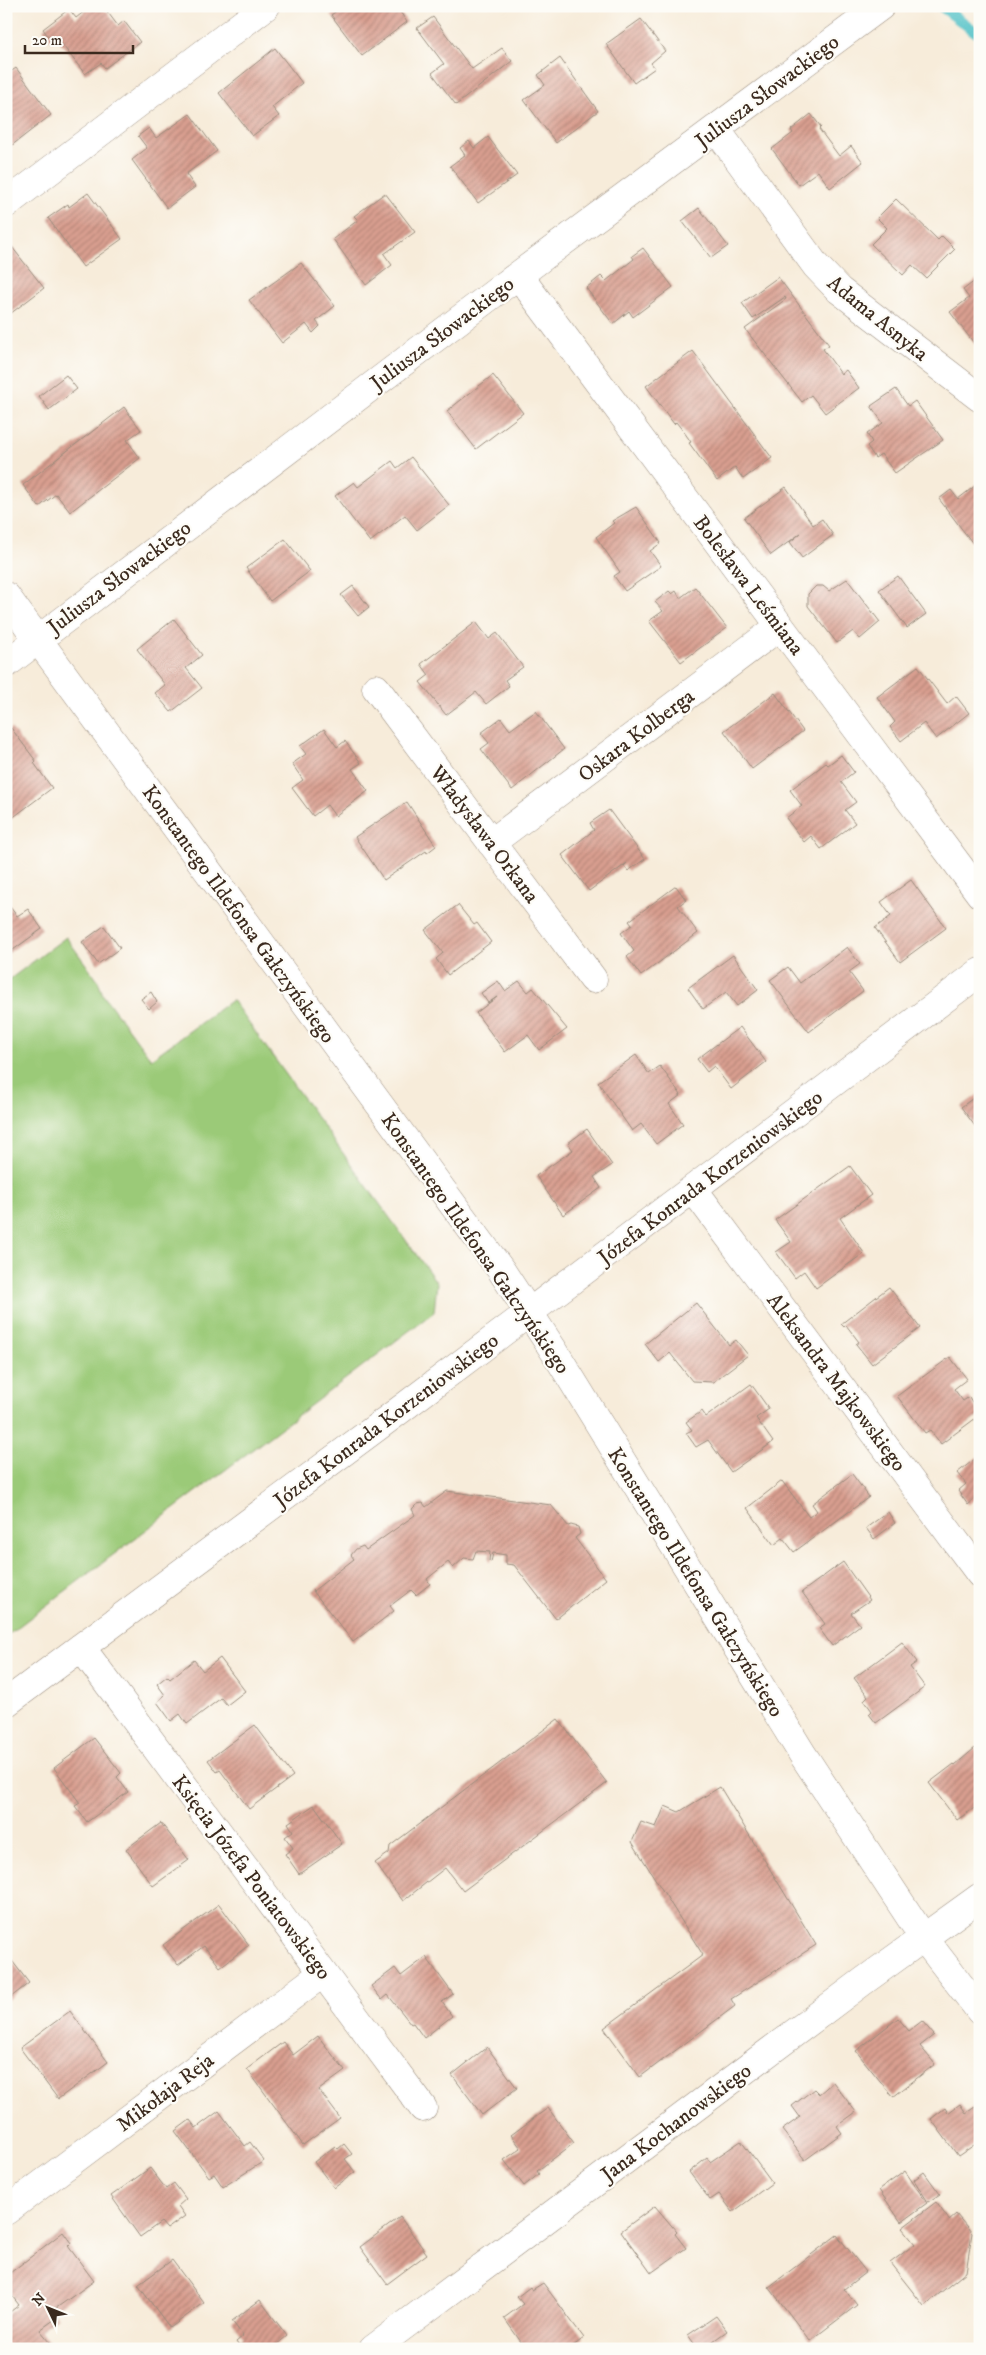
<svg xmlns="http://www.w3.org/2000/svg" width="986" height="2355" font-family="'IM FELL DW Pica',serif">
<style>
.park{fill:#9bca78;stroke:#6b7a4b}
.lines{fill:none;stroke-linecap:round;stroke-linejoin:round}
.stream{stroke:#54c2c8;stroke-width:11}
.building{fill:url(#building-hatch)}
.minor-casing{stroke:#998b7c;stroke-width:29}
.minor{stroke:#fff;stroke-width:28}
.labels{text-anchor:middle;stroke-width:4.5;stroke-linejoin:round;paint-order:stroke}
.street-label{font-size:21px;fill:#3b2a1e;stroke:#fdfcf7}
</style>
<defs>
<pattern id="building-hatch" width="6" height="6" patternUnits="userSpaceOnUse" patternTransform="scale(1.25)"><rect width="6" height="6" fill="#d99f90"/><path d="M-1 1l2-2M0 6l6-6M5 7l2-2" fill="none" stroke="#b18275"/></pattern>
</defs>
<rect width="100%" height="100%" fill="#fdfcf7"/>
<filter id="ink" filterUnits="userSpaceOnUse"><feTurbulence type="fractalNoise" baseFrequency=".02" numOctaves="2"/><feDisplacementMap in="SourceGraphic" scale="10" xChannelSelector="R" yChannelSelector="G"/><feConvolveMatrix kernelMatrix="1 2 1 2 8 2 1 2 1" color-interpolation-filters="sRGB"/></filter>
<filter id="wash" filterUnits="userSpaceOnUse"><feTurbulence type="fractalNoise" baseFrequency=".0096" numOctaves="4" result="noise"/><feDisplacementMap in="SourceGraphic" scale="20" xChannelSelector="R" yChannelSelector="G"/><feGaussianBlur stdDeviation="1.12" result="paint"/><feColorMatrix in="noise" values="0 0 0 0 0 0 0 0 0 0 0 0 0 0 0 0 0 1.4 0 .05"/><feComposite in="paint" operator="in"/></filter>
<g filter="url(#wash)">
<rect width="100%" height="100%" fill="#f7ecda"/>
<!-- park -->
<path class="park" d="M66,937L98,981L103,995L151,1059L232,1000L437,1283L434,1312L6,1636V982Z"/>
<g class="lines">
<!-- stream -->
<path class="stream" d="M941,6L980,35"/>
</g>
<g id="blocks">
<!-- building -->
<path class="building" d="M91,6H103L118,26L124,21L140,42L105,68L101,63L85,74L57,38L52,42L43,29L69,9L76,18Z
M343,6H396L407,22L362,56L331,15Z
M433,17L472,69L502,48L512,61L456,105L432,73L444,64L417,28Z
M641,19L665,51L651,63L655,68L634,83L606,44Z
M275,48L302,83L272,107L279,116L252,136L219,93Z
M560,58L598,111L556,143L524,100L545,85L538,75Z
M16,68L51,115L11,146L6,140V75Z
M190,114L217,151L186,174L195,187L167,208L132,160L147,148L138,136L149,128L156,138Z
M811,114L821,127L819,129L839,156L851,146L863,162L830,188L818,171L799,185L772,149L793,133L791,130Z
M488,137L517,175L478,203L450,166L465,155L460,148L469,141L474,148Z
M88,193L122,239L83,267L48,218L68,204L69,207Z
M385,193L415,232L384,254L392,265L366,285L333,239L358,220L354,216Z
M896,199L938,240L942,236L955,249L926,278L912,265L903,275L871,244L887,228L877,218Z
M699,208L728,246L711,258L682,221Z
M12,247L44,288L6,317V252Z
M643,248L673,287L633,317L629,311L613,324L586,288L601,276L606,281L634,259L632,256Z
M301,263L335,306L316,321L320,326L313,333L306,324L282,343L249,300Z
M778,277L829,345L823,349L841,374L846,370L859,388L825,413L811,395L802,402L745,329L786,299L785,297L753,319L742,303Z
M980,277V351L950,312L969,298L963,290Z
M693,351L772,458L743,479L735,467L717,481L689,443L691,442L684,432L676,422L674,424L646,386Z
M66,375L77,389L49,410L39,396Z
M493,375L523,413L476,449L447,411Z
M896,389L908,406L915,401L943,440L895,473L881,454L875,458L867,446L872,442L867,434L883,423L871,406Z
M124,407L141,430L127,440L140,458L70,512L56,494L39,507L23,485Z
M411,457L449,505L417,530L405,515L370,542L335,496L354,482L358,487L392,461L397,468Z
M980,482V541L974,545L939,499L951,490L958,499Z
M786,487L813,525L822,519L833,535L802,558L790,542L801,533L771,555L744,518Z
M636,507L661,543L650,551L661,566L625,591L614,576L620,572L596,537L614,523L612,521Z
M285,539L310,571L270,601L246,568Z
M898,576L926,614L907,628L879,590Z
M847,579L880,622L860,639L853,631L837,643L808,606V594L816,586H823L829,591Z
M353,586L369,607L358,616L341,595Z
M695,587L727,628L681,662L649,621L663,611L655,602L669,591L672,594L676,591L680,598Z
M174,619L202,655L186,668L202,688L171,712L155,693L165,685L137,649Z
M476,622L489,639L497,633L523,667L505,680L509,686L486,704L476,692L446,715L420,682L429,675L421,664Z
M918,666L947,704L956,696L969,713L936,739L924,723L901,741L890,727L895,722L877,697Z
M775,693L803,731L752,769L724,731Z
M536,711L564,749L512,790L481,749L489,743L481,733L501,718L510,730Z
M11,728L36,761L34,763L52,788L7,822L6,732Z
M324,729L337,747L345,741L361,763L352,769L368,791L335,816L327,805L313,816L292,788L303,780L292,764L306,754L300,746Z
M841,755L854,772L841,782L856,802L845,810L855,823L821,849L811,836L804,842L786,818L802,806L790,790L826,763L828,765Z
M407,802L436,846L427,853L426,851L384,880L355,837Z
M609,810L645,859L628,871L624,866L627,863L589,891L562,855L594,830L590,823Z
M911,880L946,928L900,962L875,928L891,916L881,902Z
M676,886L686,900L678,906L698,933L641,976L627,957L634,951L621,933L632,925L629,921Z
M6,902L17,916L28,909L42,929L6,955Z
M458,905L474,925L477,923L491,942L448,975L436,959L443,953L425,930Z
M104,926L120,948L98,964L82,942Z
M847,947L860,964L849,972L863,991L809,1032L770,980L788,967L800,983Z
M733,955L758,990L737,1006L726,992L703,1009L688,988Z
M498,981L505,991L519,981L528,992L533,988L567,1029L539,1050L528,1035L505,1052L476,1013L497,997L488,1003L481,993Z
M151,992L157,1002L149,1009L141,999Z
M740,1027L766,1062L731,1089L714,1066L707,1072L697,1059Z
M636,1055L649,1074L660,1066L681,1095L669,1104L683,1124L656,1144L641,1124L632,1131L598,1082Z
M980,1093V1133L961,1107Z
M587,1129L612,1165L594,1177L601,1188L563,1215L536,1176L573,1150L568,1143Z
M850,1166L871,1195L840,1218L864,1253L816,1288L804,1271L795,1278L776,1252L791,1242L775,1220Z
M889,1287L920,1328L872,1364L856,1344L859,1342L846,1325L844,1327L841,1324Z
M696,1303L729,1345L736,1340L748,1355L713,1382L692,1381L670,1353L659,1362L645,1344Z
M950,1357L967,1379L954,1389L963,1401L969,1397L980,1415L941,1444L930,1430L925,1433L897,1396Z
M751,1384L769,1409L756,1418L773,1442L731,1472L708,1440L696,1447L686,1433L692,1430L686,1422L702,1411L706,1417Z
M980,1455V1506L975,1499L968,1505L958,1491L966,1484L957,1473Z
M852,1474L869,1497L794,1552L783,1538L774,1545L747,1508L782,1481L809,1517L817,1511L812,1504Z
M447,1491L551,1505L568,1526L571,1525L578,1527L580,1534L575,1538L606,1579L556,1619L514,1565L506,1564V1555L493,1553L491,1562L489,1561L490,1552L476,1551L473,1559L464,1558L453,1568L448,1562L427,1579L430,1584L416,1595L411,1590L390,1606L394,1611L353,1642L313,1591L354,1559L351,1555L356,1549L363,1546L366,1550L415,1515L412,1509L417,1504L423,1503L426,1507Z
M888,1512L895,1523L874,1539L866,1528Z
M843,1562L870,1600L851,1613L860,1625L832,1646L819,1628L825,1624L802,1592Z
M902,1642L917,1662L910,1667L925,1687L876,1723L869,1714L872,1711L864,1700L868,1696L854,1678Z
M220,1658L245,1691L227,1705L221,1698L187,1724L180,1714L171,1721L157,1702L165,1695L157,1684L167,1676L170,1679L194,1660L203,1671Z
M558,1719L607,1783L463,1891L445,1868L403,1901L375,1863L389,1853L390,1846Z
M255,1725L293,1776L249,1809L220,1770L217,1772L208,1760Z
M94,1738L121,1773L117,1777L128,1792L87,1822L75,1806L80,1803L54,1768Z
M975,1748L980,1753V1804L957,1820L929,1783L954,1764L955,1765Z
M720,1787L816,1945L731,1999L735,2006L640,2077L604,2028L703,1955L632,1842L641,1822L656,1827L665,1806L679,1812Z
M314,1805L342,1844L299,1874L285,1854L293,1848L285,1837L293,1831L288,1823Z
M161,1823L189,1860L153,1886L126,1849Z
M219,1904L249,1945L220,1967L204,1946L178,1965L163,1945Z
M6,1953L29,1983L6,2001Z
M426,1957L453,1994L442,2002L452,2016L424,2038L413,2023L411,2024L388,1995L382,2000L371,1986L395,1968L401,1976Z
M70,2011L108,2062L58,2099L20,2048Z
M898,2018L909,2031L922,2021L934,2035L920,2046L935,2064L893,2097L856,2051Z
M318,2036L345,2071L319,2090L340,2118L303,2145L247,2069L283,2042L293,2055Z
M487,2047L517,2088L482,2115L452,2075Z
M833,2082L856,2112L837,2126L842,2133L805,2160L782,2130L800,2117L792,2106L814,2089L819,2094Z
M960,2104L966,2113L975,2107L980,2114V2141L958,2156L931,2119L945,2108L948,2113Z
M548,2108L574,2143L537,2171L539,2174L524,2186L504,2160L521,2148L511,2135Z
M219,2111L245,2146L250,2142L264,2161L223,2187L214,2174L209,2177L175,2131L190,2120L196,2128Z
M741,2141L772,2183L733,2212L719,2194L710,2200L689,2172L707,2158L710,2162Z
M344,2144L352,2154L345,2159L355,2172L334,2188L314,2162L335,2146L338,2149Z
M150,2168L166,2189L174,2183L186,2199L178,2206L185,2216L167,2229L161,2222L140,2237L111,2196Z
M905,2171L927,2203L901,2222L879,2190Z
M924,2172L940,2194L928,2202L914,2180Z
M936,2202L949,2220L956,2214L972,2233L966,2272L924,2306L890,2263L915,2244L902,2228Z
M655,2206L677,2232L675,2234L686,2248L651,2273L621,2231Z
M400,2217L427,2254L387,2284L360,2247Z
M63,2232L71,2243L68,2246L94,2281L52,2311L58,2317L40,2330L56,2349H6V2315L19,2305L6,2288V2276Z
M837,2235L866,2272L844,2289L857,2305L810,2341L769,2287Z
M172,2260L204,2303L170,2328L138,2285Z
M543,2283L584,2338L569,2349H526L504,2318L523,2304L517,2297L530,2287L532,2290Z
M260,2300L287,2336L271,2349H241L236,2342L243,2336L232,2321Z
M716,2316L727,2331L702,2349H698L688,2335Z"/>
</g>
</g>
<g filter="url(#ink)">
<use href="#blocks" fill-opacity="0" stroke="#998b7c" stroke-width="1"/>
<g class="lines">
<defs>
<path id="minor" d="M716,129L816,266L839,290L980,398
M6,204L266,6
M519,276L980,894
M6,596L501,1270L556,1354L803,1755L923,1937L980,2011
M6,664L501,288L881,6
M376,688L593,979
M491,843L780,626
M694,1190L980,1574
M81,1647L423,2108
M6,1703L392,1416L980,972
M6,2211L323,1973
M373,2349L865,1980L980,1897"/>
</defs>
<!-- minor casing -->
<use href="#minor" class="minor-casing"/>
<!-- minor -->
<use href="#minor" class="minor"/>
</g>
</g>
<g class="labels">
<!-- street labels -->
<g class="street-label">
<text transform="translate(767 91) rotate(-37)" y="7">Juliusza Słowackiego</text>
<text transform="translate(878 318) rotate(39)" y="7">Adama Asnyka</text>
<text transform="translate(442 333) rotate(-37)" y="7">Juliusza Słowackiego</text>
<text transform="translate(119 577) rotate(-37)" y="7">Juliusza Słowackiego</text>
<text transform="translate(749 585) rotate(53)" y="7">Bolesława Leśmiana</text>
<text transform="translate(636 735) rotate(-37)" y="7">Oskara Kolberga</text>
<text transform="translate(485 834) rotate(53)" y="7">Władysława Orkana</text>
<text transform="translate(239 914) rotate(54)" y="7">Konstantego Ildefonsa Gałczyńskiego</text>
<text transform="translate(710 1177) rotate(-37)" y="7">Józefa Konrada Korzeniowskiego</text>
<text transform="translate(476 1243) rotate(55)" y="7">Konstantego Ildefonsa Gałczyńskiego</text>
<text transform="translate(837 1382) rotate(53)" y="7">Aleksandra Majkowskiego</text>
<text transform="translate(386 1420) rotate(-37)" y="7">Józefa Konrada Korzeniowskiego</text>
<text transform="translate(696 1582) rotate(58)" y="7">Konstantego Ildefonsa Gałczyńskiego</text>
<text transform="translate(252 1877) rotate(53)" y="7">Księcia Józefa Poniatowskiego</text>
<text transform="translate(165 2092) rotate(-37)" y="7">Mikołaja Reja</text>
<text transform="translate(676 2122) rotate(-37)" y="7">Jana Kochanowskiego</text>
</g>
</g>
<!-- margin -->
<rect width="986" height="2355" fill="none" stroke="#fdfcf7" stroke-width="25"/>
<!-- north arrow -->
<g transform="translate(48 2308) rotate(313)" stroke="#fdfcf7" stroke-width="4" paint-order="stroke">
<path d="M0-4L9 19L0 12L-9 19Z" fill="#3b2a1e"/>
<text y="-8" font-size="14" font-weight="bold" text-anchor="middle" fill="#3b2a1e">N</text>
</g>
<!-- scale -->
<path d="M25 45v8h108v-8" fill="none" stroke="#3b2a1e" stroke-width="2.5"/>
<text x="32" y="45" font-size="15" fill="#3b2a1e" stroke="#fdfcf7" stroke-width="4" paint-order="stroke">20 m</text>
</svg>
